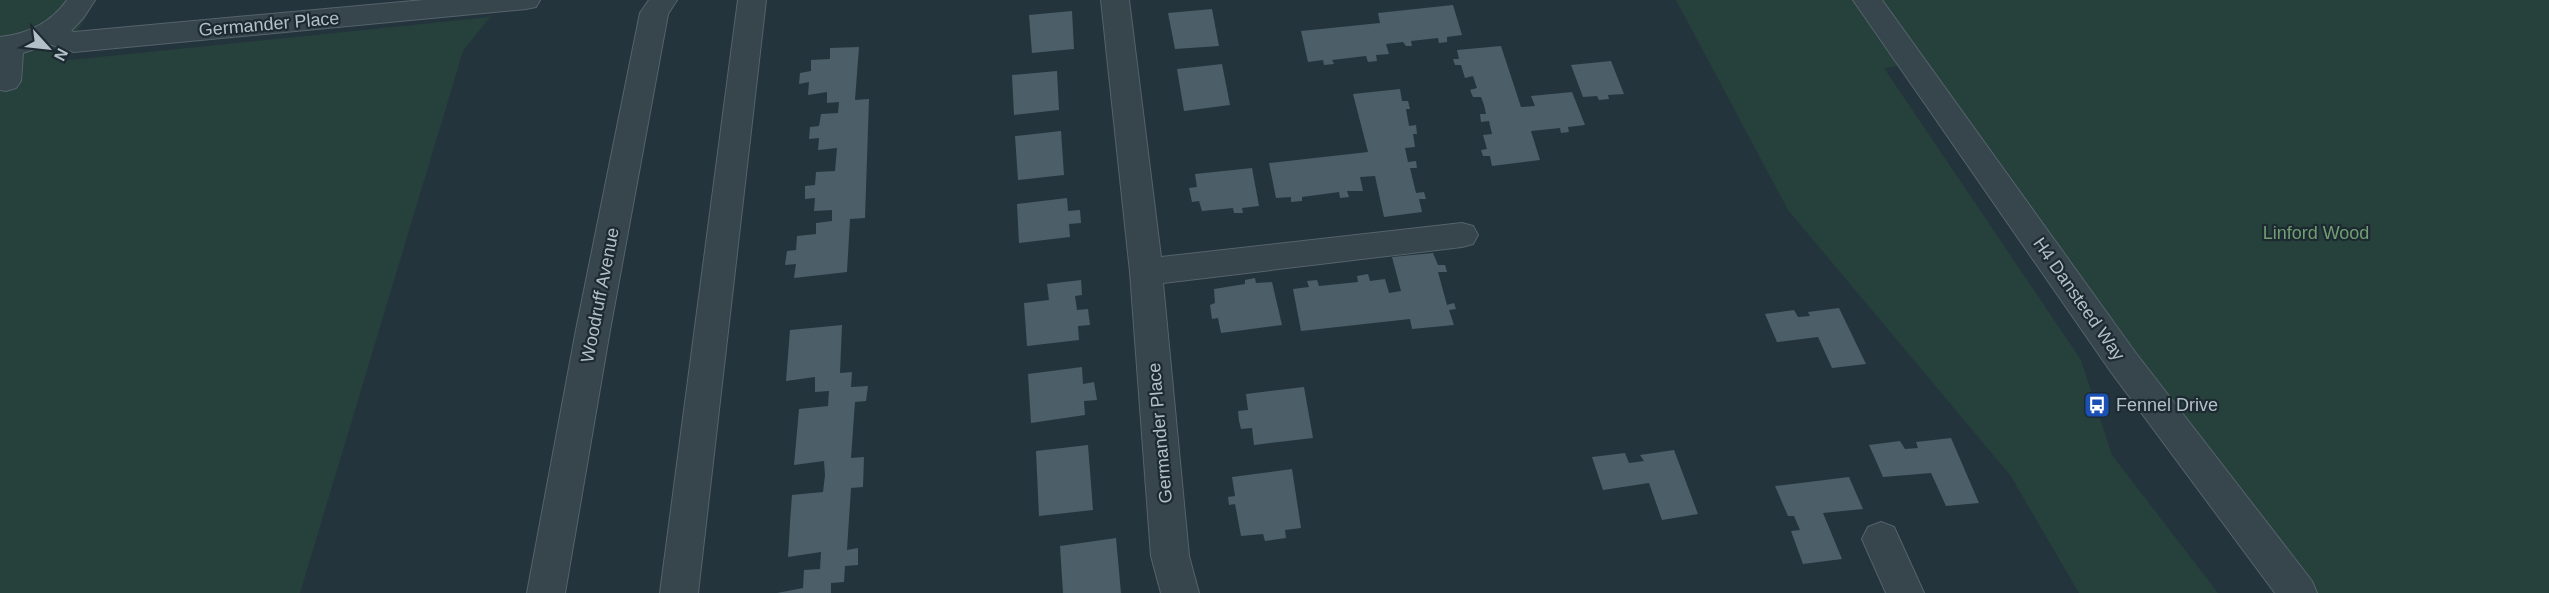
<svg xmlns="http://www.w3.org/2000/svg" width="2549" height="593" font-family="Arial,sans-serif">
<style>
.green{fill:#26403c}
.building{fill:#4c5e68}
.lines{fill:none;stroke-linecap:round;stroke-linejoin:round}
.minor-casing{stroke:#55636b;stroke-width:2}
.minor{fill:#37454d;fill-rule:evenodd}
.labels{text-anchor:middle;stroke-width:4.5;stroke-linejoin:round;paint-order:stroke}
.street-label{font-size:18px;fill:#b3c0c8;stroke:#1d2a32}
.park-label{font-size:18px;fill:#719e72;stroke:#1d2a32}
.poi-label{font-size:18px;fill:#b3c0c8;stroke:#1d2a32;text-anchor:start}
</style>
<rect width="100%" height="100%" fill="#24343d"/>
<!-- green -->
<path class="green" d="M0,0H96L60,61L490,17L463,51L300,593H0Z
M1676,0H2549V593H2298L1912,64L1884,68L2081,360L2112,455L2218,593H2079L2010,475L1788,210Z"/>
<!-- building -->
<path class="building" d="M1453,5L1462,35L1447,37V42L1439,43L1438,38L1411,41L1412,46H1406L1403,42L1386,44L1389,54L1376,55L1377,61L1368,62L1366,56L1332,60L1334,64L1324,65L1323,60L1308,62L1301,31L1380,23L1378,13Z
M1212,9L1219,46L1175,49L1168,13Z
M1072,11L1074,49L1032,53L1029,15Z
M1501,46L1521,107L1535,106L1531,96L1572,92L1585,125L1568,127L1569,132L1561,133L1560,128L1531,131L1540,160L1492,166L1490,156H1483L1481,150L1487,149L1483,135L1492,134L1489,121L1481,122L1480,114H1486L1484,105L1481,97H1473L1470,90L1477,88L1473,76L1465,78L1461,65H1455L1453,59H1459L1457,50Z
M859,47L855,100L869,99L865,218L850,219L847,272L794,278L796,264L785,265L787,251L796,250L797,236L816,234V223L832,221V210L814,211L815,198L805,199V186L815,185L816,172L835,171L837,148L818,150L819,138L809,139L810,127L819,126L821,114L838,113L839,102L827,103V92L808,95L809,82L799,84L800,73L811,71V60L830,59V48Z
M1611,61L1624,94L1608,95L1609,99L1599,100L1597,96L1583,97L1571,65Z
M1222,64L1230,105L1184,111L1177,69Z
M1057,71L1059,110L1014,115L1012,75Z
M1400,89L1402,101H1408L1410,109H1406L1409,126L1416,125L1417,134H1413L1415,147L1405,148L1408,162L1416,161L1417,168H1410L1416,193L1424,192L1426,199H1419L1422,212L1384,217L1375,176L1360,177L1363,191H1347L1349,197L1340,198L1339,192L1302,197V201L1291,202V197L1276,198L1269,163L1368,152L1353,94Z
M1061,131L1064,175L1018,180L1015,136Z
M1252,168L1259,206L1242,208L1243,213H1234L1233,208L1202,211L1199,201L1192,202L1189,188L1197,187L1195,174Z
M1067,198L1068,211L1080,210L1081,223L1069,224L1070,237L1019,243L1017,204Z
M1433,253L1438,265H1445L1447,272H1438L1447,305L1454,303L1456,309L1449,310L1454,325L1412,329L1410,319L1301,331L1293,289L1309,287L1307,281L1317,280L1319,286L1358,282L1357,276L1368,274L1370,281L1385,279L1389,293L1401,291L1392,257Z
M1255,278L1256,283L1272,282L1282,325L1221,333L1218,318L1212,319L1210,305L1215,303L1214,289L1245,284V280Z
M1081,280L1082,295L1075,296L1077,310L1088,309L1090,325L1078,326L1079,340L1027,346L1024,303L1049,300L1047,284Z
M1839,308L1866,364L1832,368L1818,337L1777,342L1765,314L1794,310L1798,317L1810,316L1808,312Z
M842,325L840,373L852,372L851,387L868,386L866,401L855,402L851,458L864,457L863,487L851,488L847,550L858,548V565L845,566L844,582L831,583V593H777L803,588L804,570L820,569L821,552L788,557L790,523L792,495L823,492L825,475L824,461L794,465L799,409L828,406L829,391L815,392V377L786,381L790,330Z
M1082,367L1083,384L1094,382L1097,400L1084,401L1085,415L1031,423L1028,374Z
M1304,387L1313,438L1254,445L1252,428L1241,429L1239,421L1238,411L1248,410L1246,394Z
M1951,438L1979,503L1946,506L1931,473L1883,477L1869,445L1900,441L1905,449L1918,448L1916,442Z
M1088,445L1093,510L1039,516L1036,451Z
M1674,450L1698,514L1662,520L1649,483L1603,490L1592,457L1625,453L1629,463L1644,461L1640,455Z
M1292,469L1301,528L1285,530L1286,538L1265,541L1263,534L1241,536L1235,504L1229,505L1228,497L1235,496L1232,477Z
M1849,477L1863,509L1823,513L1842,559L1803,564L1791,531L1800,530L1794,516H1788L1775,486Z
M1116,538L1121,593H1063L1060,546Z"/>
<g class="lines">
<defs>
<path id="minor" d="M67,0H95L84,17L71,31L74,32L424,0H540L536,7L526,9L74,52L49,44L23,53L21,81L16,88L6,91L0,90V37C27,34 51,23 67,0Z
M649,0H677L668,14L610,330L565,593H527L576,330L640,13Z
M738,0H766L698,593H660Z
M1101,0H1129L1161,257L1462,223L1473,226L1478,235L1473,244L1462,247L1163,283L1189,556L1199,593H1161L1151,556L1130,272Z
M1853,0H1882L2135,352L2312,581L2317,593H2275L2111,372Z
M1881,522L1894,527L1924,593H1886L1862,539L1868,527Z"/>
</defs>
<!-- minor casing -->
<use href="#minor" class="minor-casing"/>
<!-- minor -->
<use href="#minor" class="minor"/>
</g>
<!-- icons -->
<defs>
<symbol id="bus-square" viewBox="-11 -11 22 22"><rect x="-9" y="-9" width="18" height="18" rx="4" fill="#1a4fb4" stroke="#1d2a32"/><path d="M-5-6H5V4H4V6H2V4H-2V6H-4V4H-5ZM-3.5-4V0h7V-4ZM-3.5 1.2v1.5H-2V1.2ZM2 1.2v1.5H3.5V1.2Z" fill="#fff"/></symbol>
</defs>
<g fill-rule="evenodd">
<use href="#bus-square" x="2082" y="390" width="30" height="30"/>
</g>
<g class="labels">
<!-- street labels -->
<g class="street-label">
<text transform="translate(269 24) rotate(-5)" y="6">Germander Place</text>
<text transform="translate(600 295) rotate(-79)" y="6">Woodruff Avenue</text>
<text transform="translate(2079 299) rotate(55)" y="6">H4 Dansteed Way</text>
<text transform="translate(1160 433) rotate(-95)" y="6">Germander Place</text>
</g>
<!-- park labels -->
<g class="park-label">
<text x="2316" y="239">Linford Wood</text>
</g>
<!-- poi labels -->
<g class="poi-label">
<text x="2116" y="411">Fennel Drive</text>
</g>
</g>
<!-- north arrow -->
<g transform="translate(48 48) rotate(117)" stroke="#1d2a32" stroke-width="4.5" paint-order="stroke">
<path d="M0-4.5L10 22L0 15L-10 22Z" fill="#b3c0c8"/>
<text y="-9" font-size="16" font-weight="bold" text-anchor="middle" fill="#b3c0c8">N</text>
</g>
</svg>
